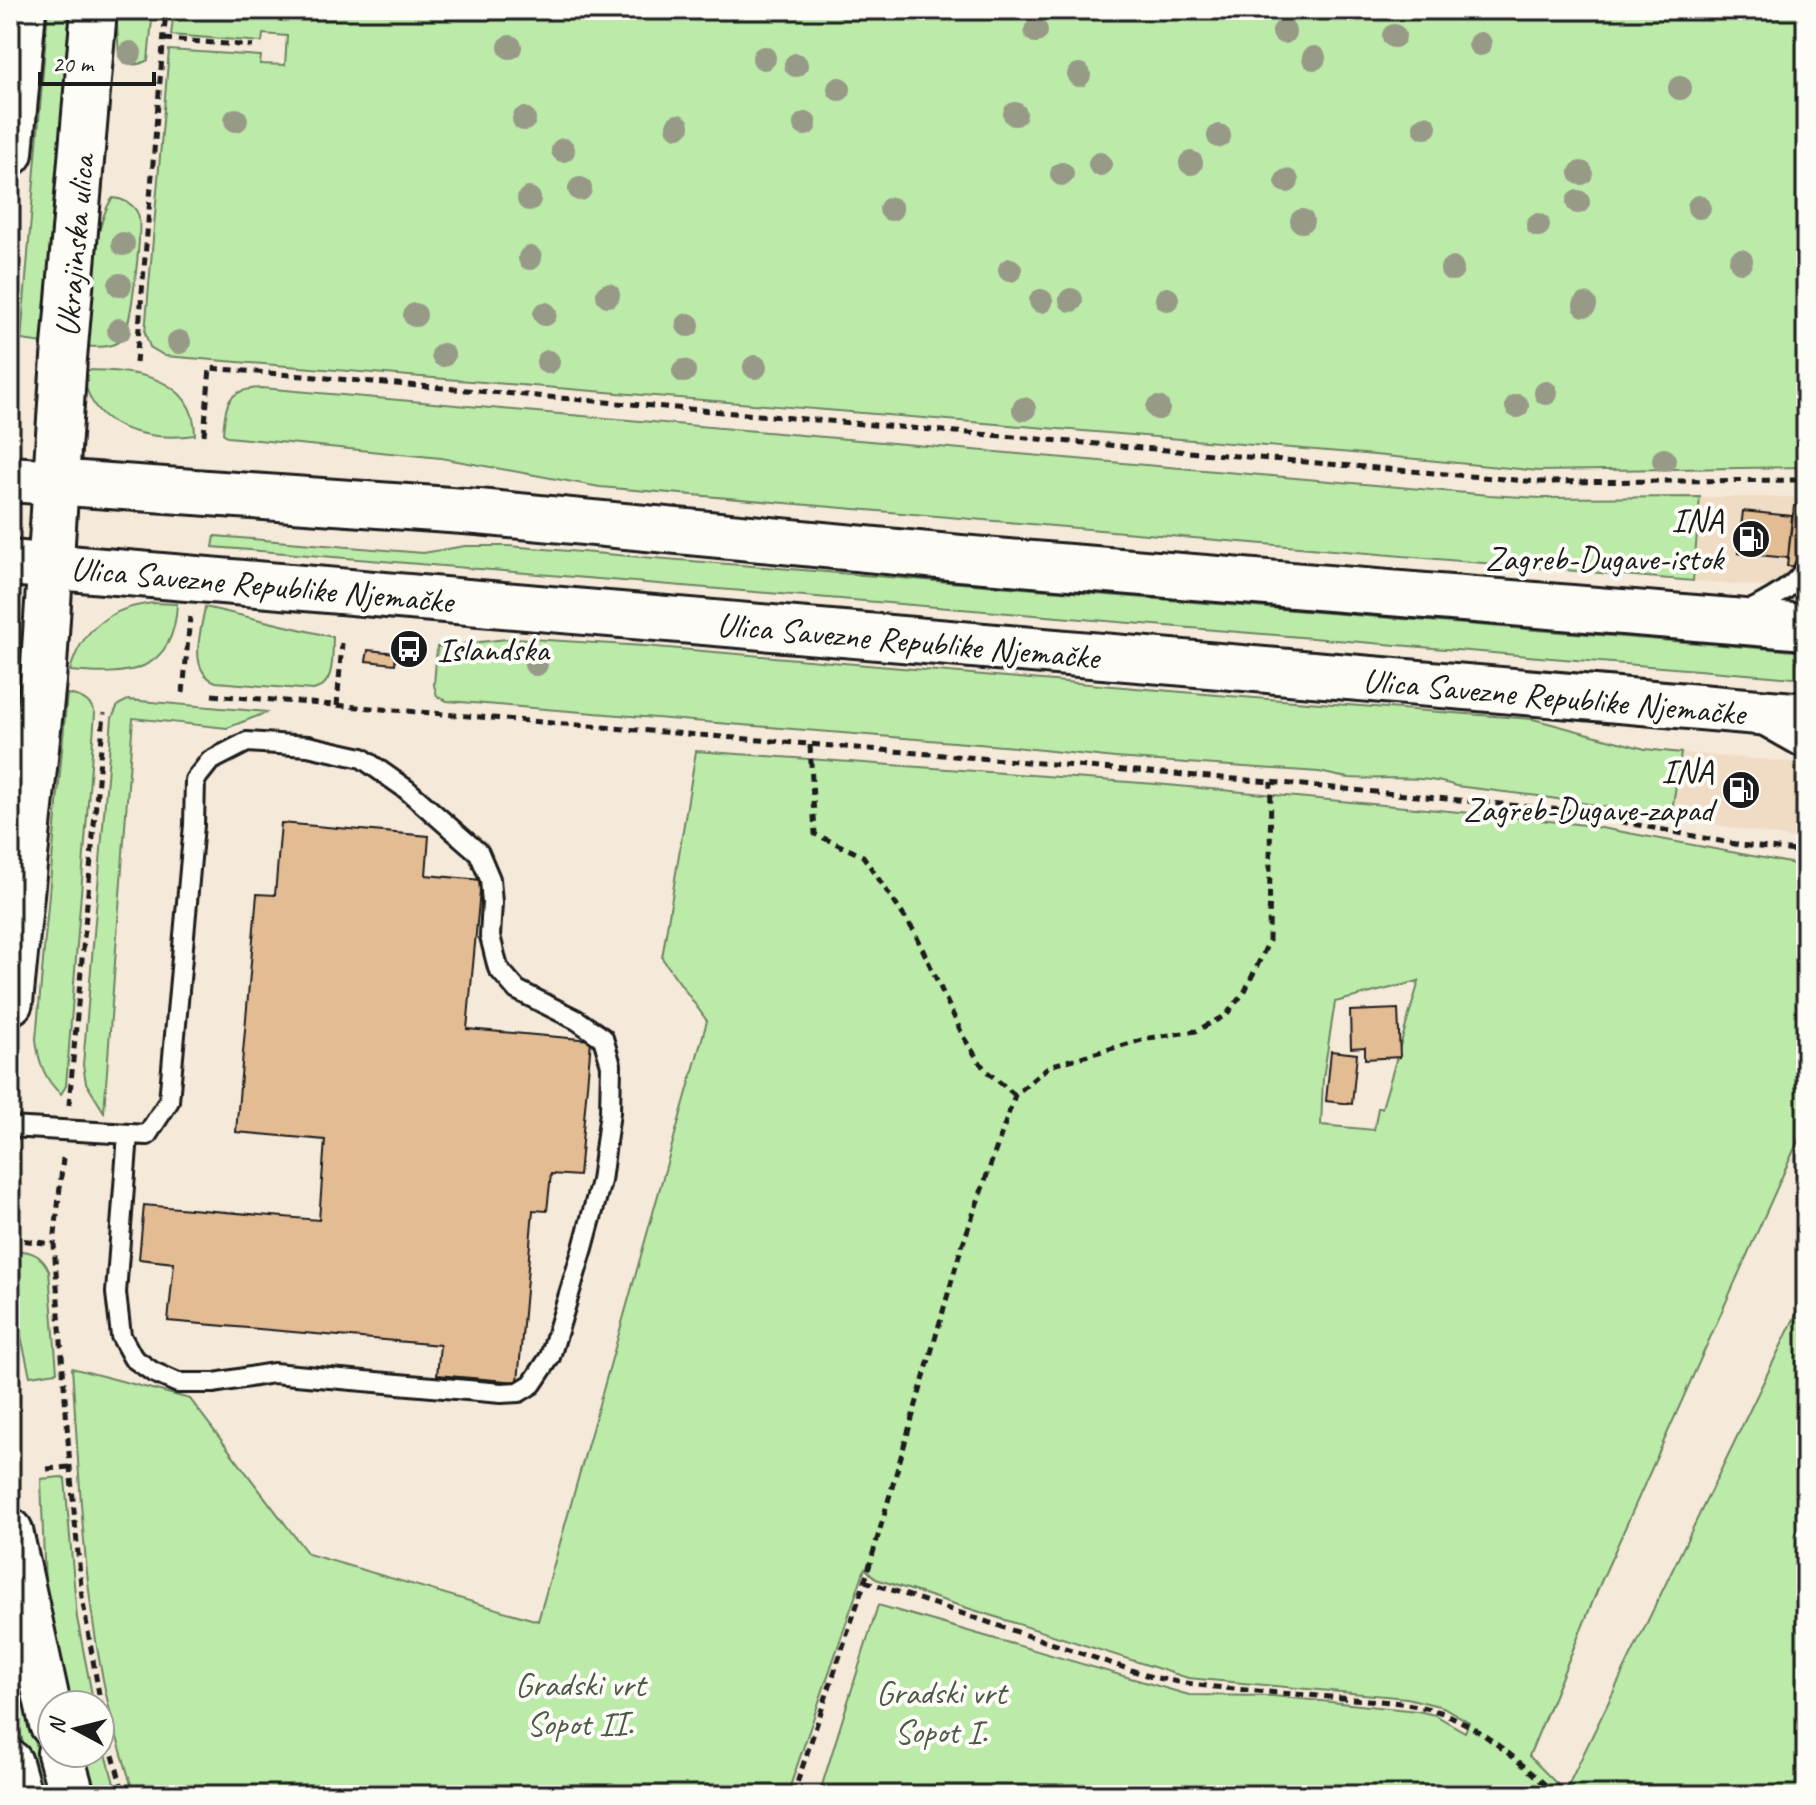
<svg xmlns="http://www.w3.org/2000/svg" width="1816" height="1805" font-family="Caveat,sans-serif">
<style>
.built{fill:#f0dcc4}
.green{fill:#bceba9;stroke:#6c8462;stroke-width:2;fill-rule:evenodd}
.building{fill:#e3bc94;stroke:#1c1c1c;stroke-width:2}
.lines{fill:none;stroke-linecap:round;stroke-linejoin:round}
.service-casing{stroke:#1c1c1c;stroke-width:24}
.tertiary-casing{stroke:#1c1c1c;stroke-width:50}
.secondary-casing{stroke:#1c1c1c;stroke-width:50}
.path{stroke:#1c1c1c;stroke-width:5;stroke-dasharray:8 6;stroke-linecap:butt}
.service{stroke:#fdfcf7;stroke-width:18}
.tertiary{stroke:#fdfcf7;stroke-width:44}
.secondary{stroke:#fdfcf7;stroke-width:44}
.tree{fill:#989a88}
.labels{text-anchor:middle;stroke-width:8;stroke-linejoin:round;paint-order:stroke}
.street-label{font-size:34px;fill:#1c1c1c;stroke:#fdfcf7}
.poi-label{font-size:34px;fill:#1c1c1c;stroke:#fdfcf7;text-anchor:end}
.park-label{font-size:34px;fill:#4c5a46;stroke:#fdfcf7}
</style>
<rect width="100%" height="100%" fill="#f5e9d9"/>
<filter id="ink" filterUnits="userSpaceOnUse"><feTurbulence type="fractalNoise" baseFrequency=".0125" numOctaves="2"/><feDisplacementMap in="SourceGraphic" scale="16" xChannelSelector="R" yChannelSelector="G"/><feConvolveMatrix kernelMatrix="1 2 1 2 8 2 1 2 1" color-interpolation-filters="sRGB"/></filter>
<g filter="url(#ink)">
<!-- built -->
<path class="built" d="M1700,497H1806V590L1693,581Z
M1681,753L1806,763V841L1671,817Z"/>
<!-- green -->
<path class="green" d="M48,10H70L44,343L21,340Z
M116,10H153L148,60C137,66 128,67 119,56Z
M174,10H1806V467L1539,471L1364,454L165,356L150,347L145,333L169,50L261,56L260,64L285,65L287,36L263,34L262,42L171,35Z
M113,198C123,199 134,204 138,214C143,227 131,329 123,338C113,349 95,347 82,346C85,317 95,216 113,198Z
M82,370C129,370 195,374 195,435C163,440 116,435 95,406C87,395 85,383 82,370Z
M262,388L1489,495L1540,498L1700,497L1693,581L600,487L441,458L228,437L223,433C226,402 227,389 262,388Z
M215,536L423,553L465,546H508L1806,652V679L213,547Z
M154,603L177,604C174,675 126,676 70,671C81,629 111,607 154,603Z
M205,607L333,637C332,656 336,685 313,690L216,682C187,671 201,631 205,607Z
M515,638L644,646L1229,696L1533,719L1645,749L1681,753L1671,817L1538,796L1456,786C1422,774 1385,780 1350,778C1339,777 1329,774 1319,772L1115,758L1015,747L460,702L447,701L437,696L434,685L437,647Z
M67,694C80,696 90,700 95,713L66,1086L61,1094C44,1080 38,1060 36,1039Z
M128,700L268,712L227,728L133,718L104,1112L86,1083L83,1065L112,718L118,705Z
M696,751L1156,784L1503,816L1585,825L1806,866V1123L1600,1584L1529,1756L1565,1792L1806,1294V1795H819L878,1605L1189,1695L1273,1696L1417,1711L1435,1715L1465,1732L1469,1722L1443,1707L1407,1698L1188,1678L876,1579L865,1568L787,1795H134C126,1766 116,1737 109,1707C83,1598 80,1480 72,1368L190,1399L308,1554L538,1621L707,1021L662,958ZM1419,981L1382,1108H1378L1374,1130L1321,1125L1323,1078L1335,1002Z
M10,1251C29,1250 41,1253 49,1271L57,1372L30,1376L10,1288Z
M61,1477L65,1479L77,1618L94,1705H66L46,1613L41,1479Z
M10,1644L49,1795H37L10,1695Z
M100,1731L117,1795H90L78,1753H100Z"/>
<!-- building -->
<path class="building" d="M1794,506L1806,507V567L1787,566Z
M1743,511L1792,516L1788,558L1738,553Z
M368,650L396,653L395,664L366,661Z
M281,823L429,836L426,875L481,880L467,1029L591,1040L579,1176L551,1174L547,1211L533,1210L518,1382L437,1375L440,1345L168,1321L174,1263L139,1259L144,1205L319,1220L325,1140L236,1132L257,894L275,895Z
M1398,1009L1400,1057L1365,1059V1047L1351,1048L1350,1011Z
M1331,1051L1357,1054L1352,1104L1326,1101Z"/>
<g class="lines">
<defs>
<path id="service" d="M1747,612C1767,601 1798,587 1806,565
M1762,725L1806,750
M10,1127L147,1135L169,1101L194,825L195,780L210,761L247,742L308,746L362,758L406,789L479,853L490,879L492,903L490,936L498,968L517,990L577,1020L603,1038L611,1065L610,1112L601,1181L583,1248L550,1357L532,1384L519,1392L501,1393L273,1373L214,1383H178L153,1372L133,1358L121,1336L116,1293L128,1134"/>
<path id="tertiary" d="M10,153L23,10
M10,1002L43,680L64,358L94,10
M10,1531L52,1724
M60,1753L72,1795
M10,1763L19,1795"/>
<path id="secondary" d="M10,479L478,512L960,558L1806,627
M10,563L1806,716"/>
</defs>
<!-- service casing -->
<use href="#service" class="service-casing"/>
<!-- tertiary casing -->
<use href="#tertiary" class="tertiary-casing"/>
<!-- secondary casing -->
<use href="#secondary" class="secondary-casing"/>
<!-- path -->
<path class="path" d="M164,39L253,46
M136,363L166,10
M204,435L210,368L1539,482L1806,480
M1805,506L1806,497
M183,693L190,617
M212,695L1271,782L1562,810L1740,845L1806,852
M337,706L342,643
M810,745L815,834L863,856L914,931L964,1038L985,1070L1015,1095
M69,1105L104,713
M63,1158L54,1244L70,1467L82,1597L104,1723L124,1795
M10,1239L54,1244
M47,1469L70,1467
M865,1581L1152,1677C1214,1690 1278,1692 1341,1698C1373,1701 1406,1701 1437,1711C1480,1725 1524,1766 1557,1795
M793,1795L865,1581L961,1249L1015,1095L1049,1066L1149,1038L1196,1031L1226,1015L1245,991L1269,941L1271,782"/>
<!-- service -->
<use href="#service" class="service"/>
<!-- tertiary -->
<use href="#tertiary" class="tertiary"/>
<!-- secondary -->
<use href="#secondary" class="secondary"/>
</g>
<!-- trees -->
<g class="tree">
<circle cx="1036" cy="31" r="12"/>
<circle cx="1284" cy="32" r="12"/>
<circle cx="1394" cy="36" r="12"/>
<circle cx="1480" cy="44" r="12"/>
<circle cx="510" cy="47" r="12"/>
<circle cx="130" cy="53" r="12"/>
<circle cx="764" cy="58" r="12"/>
<circle cx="1314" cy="58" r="12"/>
<circle cx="796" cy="65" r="12"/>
<circle cx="1079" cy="75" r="12"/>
<circle cx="1680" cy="88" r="12"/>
<circle cx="839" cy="89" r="12"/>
<circle cx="1015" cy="114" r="12"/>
<circle cx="524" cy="119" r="12"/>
<circle cx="236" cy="120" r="12"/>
<circle cx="805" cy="124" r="12"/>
<circle cx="678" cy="126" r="12"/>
<circle cx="1425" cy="127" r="12"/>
<circle cx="1219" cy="136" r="12"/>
<circle cx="563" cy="150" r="12"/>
<circle cx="1191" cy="163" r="12"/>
<circle cx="1100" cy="164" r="12"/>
<circle cx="1581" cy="173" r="12"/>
<circle cx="1062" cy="174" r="12"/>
<circle cx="1287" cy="181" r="12"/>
<circle cx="580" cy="189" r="12"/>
<circle cx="529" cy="199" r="12"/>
<circle cx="1578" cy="202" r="12"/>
<circle cx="1699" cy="207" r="12"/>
<circle cx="891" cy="209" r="12"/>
<circle cx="1302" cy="221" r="12"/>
<circle cx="1538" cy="225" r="12"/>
<circle cx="123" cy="244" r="12"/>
<circle cx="530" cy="258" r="12"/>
<circle cx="1741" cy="261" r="12"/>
<circle cx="1452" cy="269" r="12"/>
<circle cx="1010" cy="270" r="12"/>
<circle cx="120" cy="285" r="12"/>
<circle cx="608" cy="295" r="12"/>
<circle cx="1167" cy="299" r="12"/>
<circle cx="1071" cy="300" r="12"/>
<circle cx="1041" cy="301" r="12"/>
<circle cx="1585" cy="305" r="12"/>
<circle cx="545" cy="314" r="12"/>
<circle cx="415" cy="315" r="12"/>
<circle cx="688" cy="325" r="12"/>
<circle cx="119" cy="330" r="12"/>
<circle cx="179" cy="342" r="12"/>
<circle cx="443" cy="355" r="12"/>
<circle cx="548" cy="362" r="12"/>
<circle cx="755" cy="367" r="12"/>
<circle cx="684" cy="371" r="12"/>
<circle cx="1546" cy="393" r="12"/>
<circle cx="1517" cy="406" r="12"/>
<circle cx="1158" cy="408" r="12"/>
<circle cx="1024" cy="409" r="12"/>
<circle cx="1664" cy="460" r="12"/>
<circle cx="536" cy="664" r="12"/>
</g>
</g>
<!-- icons -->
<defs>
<symbol id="fuel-disc" viewBox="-11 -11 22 22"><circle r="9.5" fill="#1c1c1c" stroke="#fdfcf7"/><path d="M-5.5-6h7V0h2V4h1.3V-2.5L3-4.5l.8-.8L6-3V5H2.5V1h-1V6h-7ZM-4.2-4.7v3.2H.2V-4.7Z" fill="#fff"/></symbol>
<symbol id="bus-disc" viewBox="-11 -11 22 22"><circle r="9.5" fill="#1c1c1c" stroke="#fdfcf7"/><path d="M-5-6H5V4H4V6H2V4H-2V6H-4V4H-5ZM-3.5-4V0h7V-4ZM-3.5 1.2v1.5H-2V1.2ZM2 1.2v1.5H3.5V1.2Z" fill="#fff"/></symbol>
</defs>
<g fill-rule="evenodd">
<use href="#fuel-disc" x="1729" y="517" width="44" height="44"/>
<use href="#bus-disc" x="387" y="627" width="44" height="44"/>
<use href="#fuel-disc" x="1719" y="768" width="44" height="44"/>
</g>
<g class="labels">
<!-- street labels -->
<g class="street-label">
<text transform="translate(74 246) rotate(-85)" y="12">Ukrajinska ulica</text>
<text transform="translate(262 584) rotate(5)" y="12">Ulica Savezne Republike Njemačke</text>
<text transform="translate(908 640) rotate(5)" y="12">Ulica Savezne Republike Njemačke</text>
<text transform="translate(1554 696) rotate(5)" y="12">Ulica Savezne Republike Njemačke</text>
</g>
<!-- poi labels -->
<g class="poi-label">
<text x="1723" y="531">INA<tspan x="1723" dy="39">Zagreb-Dugave-istok</tspan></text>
<text x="437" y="661" text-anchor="start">Islandska</text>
<text x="1713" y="782">INA<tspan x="1713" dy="39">Zagreb-Dugave-zapad</tspan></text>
</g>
<!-- park labels -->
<g class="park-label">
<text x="580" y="1696">Gradski vrt<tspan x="580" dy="39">Sopot II.</tspan></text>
<text x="941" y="1704">Gradski vrt<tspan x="941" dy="39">Sopot I.</tspan></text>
</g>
</g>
<!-- margin -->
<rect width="1816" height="1805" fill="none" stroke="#fdfcf7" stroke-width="40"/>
<rect x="20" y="20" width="1776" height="1765" fill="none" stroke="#1c1c1c" stroke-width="3" filter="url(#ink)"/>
<!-- north arrow -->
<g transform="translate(76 1729) rotate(277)"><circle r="38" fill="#fdfcf7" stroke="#a3a29f" stroke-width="2"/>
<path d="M0-6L14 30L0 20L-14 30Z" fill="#1c1c1c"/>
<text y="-12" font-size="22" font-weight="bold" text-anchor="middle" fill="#1c1c1c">N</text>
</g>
<!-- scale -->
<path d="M40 72v12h114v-12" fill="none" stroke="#1c1c1c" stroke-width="4"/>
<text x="52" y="72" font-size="24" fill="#1c1c1c" stroke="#fdfcf7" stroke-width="6" paint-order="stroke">20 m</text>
</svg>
